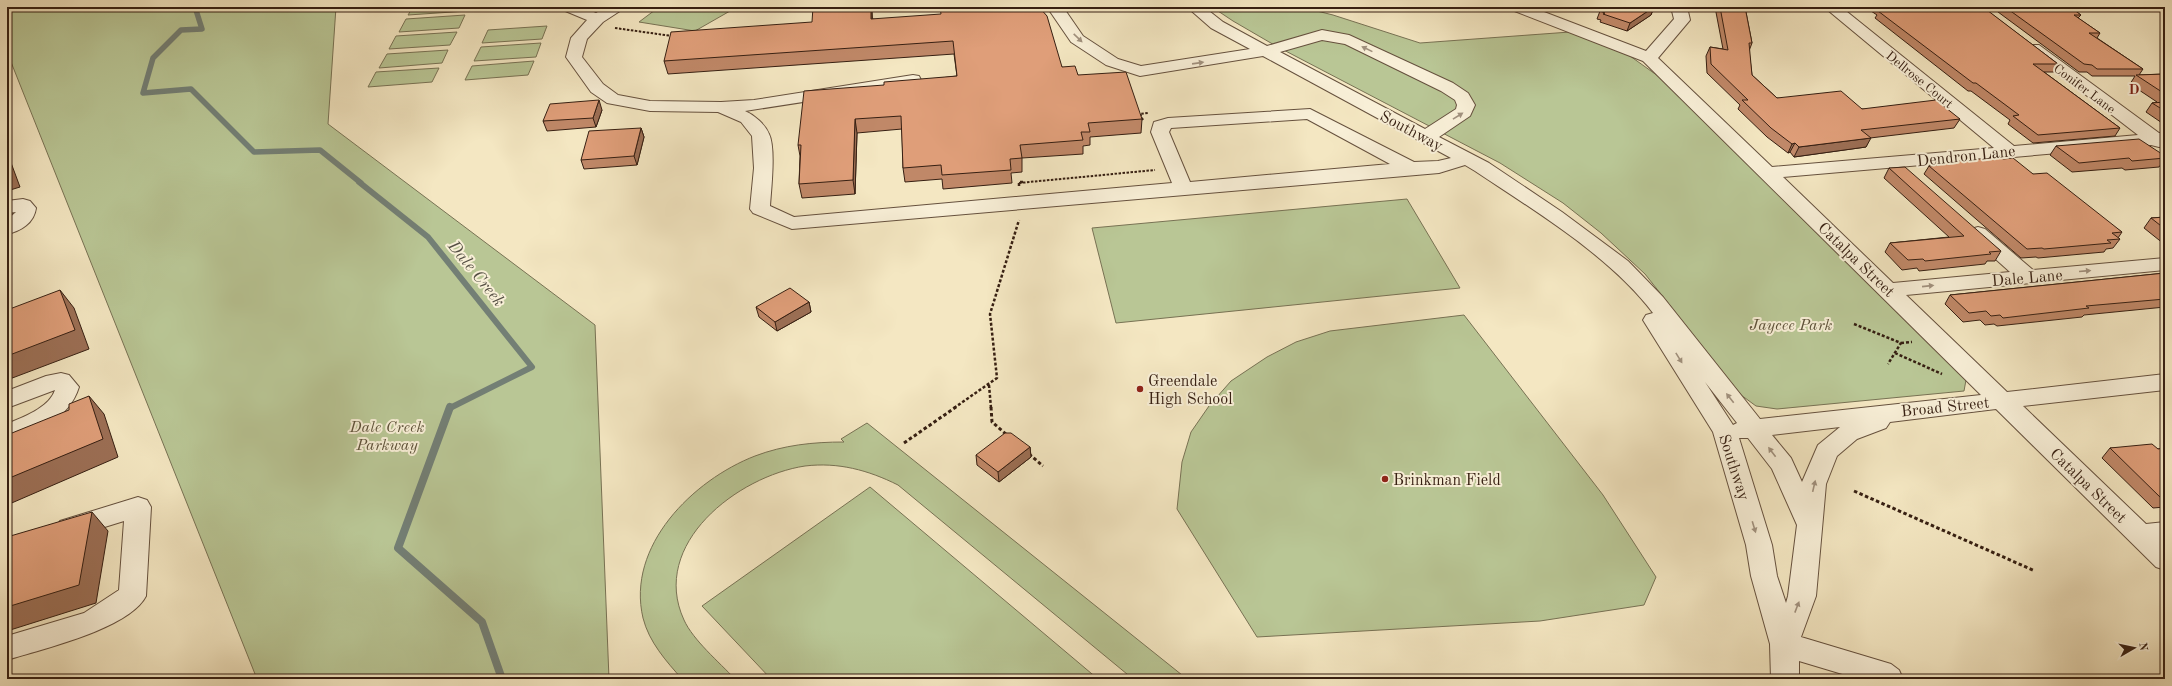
<svg xmlns="http://www.w3.org/2000/svg" width="2172" height="686" font-family="'Old Standard TT',serif">
<style>
.green{fill:#b9c695;stroke:#787254}
.lines{fill:none;stroke-linecap:round;stroke-linejoin:round}
.stream-far2{stroke:#737f75;stroke-width:5.5}
.stream-far1{stroke:#737f75;stroke-width:6}
.stream{stroke:#737f75;stroke-width:8}
.minor-casing{stroke:#66513e;stroke-width:2}
.path-far2{stroke:#361f12;stroke-width:2;stroke-dasharray:2.5 1.5;stroke-linecap:butt}
.path-far1{stroke:#361f12;stroke-width:2.5;stroke-dasharray:3 2;stroke-linecap:butt}
.path{stroke:#361f12;stroke-width:3;stroke-dasharray:3.5 2.5;stroke-linecap:butt}
.minor{fill:#f8efd7;fill-rule:evenodd}
.wall{fill:#c08868;stroke:#361f12}
.shaded-wall{fill:#9c6f55;stroke:#361f12}
.building{fill:#df9e79;stroke:#361f12}
.oneway{fill:#a1917e}
.poi-dot{fill:#8f2418;stroke:#f8efd7;stroke-width:1.5}
.labels{text-anchor:middle;stroke-width:4;stroke-linejoin:round;paint-order:stroke}
.far-street-label{font-size:13px;fill:#361f12;stroke:#f8efd7}
.far-neighbourhood-label{font-size:14px;font-weight:bold;fill:#7a1f14;stroke:#f8efd7}
.street-label{font-size:16px;fill:#361f12;stroke:#f8efd7}
.park-label{font-size:16px;font-style:italic;fill:#5d5139;stroke:#f8efd7}
.poi-label{font-size:16px;fill:#361f12;stroke:#f8efd7;text-anchor:start}
.water-label{font-size:17px;font-style:italic;fill:#554f44;stroke:#f8efd7}
</style>
<rect width="100%" height="100%" fill="#f4e7c2"/>
<filter id="stains"><feTurbulence type="fractalNoise" baseFrequency=".005" numOctaves="4"/><feColorMatrix values="0 0 0 0 .2 0 0 0 0 .09 0 0 0 0 .02 0 0 0 .5 -.17"/></filter>
<radialGradient id="worn" r=".72"><stop offset=".6" stop-color="#630" stop-opacity="0"/><stop offset="1" stop-color="#630" stop-opacity=".3"/></radialGradient>
<!-- green -->
<path class="green" d="M7,7H336L328,124L595,325L609,679H257L7,52Z
M413,7H469L467,11L408,15Z
M659,7H737L695,31L639,22Z
M1212,7H1301L1333,15L1420,43L1570,32L1630,56L1658,76L1966,380L1964,391L1777,409L1756,406L1741,395L1645,274L1601,233L1563,203L1500,163L1276,46L1233,21Z
M465,15L459,28L399,32L406,19Z
M547,26L542,39L482,43L488,30Z
M457,32L450,45L389,49L396,36Z
M541,43L536,57L474,61L481,47Z
M448,50L442,63L379,68L387,54Z
M534,61L528,75L465,80L472,66Z
M439,68L432,82L368,87L376,72Z
M1407,199L1460,288L1116,323L1092,228Z
M1464,315L1603,495L1656,577L1644,605L1540,621L1257,637L1177,509L1182,462L1191,432L1209,406L1231,381L1267,357L1296,342L1330,331Z
M867,423L1187,679H1133L898,485C868,470 838,462 805,466C738,476 649,544 684,620C693,640 719,662 735,679H682C666,661 649,642 643,618C626,546 693,480 755,456C784,445 813,442 844,442L841,439Z
M870,487L1098,679H771L702,606Z"/>
<g class="lines">
<!-- stream-far2 -->
<path class="stream-far2" d="M195,7L202,29L181,30L153,58L143,93L191,89L254,152L320,150L361,183"/>
<!-- stream-far1 -->
<path class="stream-far1" d="M359,182L428,237L532,367L450,408"/>
<!-- stream -->
<path class="stream" d="M450,407L398,548L482,622L502,679"/>
<defs>
<path id="minor" d="M560,7H581L596,13L607,7H626L603,22L587,39L582,57L603,84L618,95L650,101L721,102L754,100L913,75L919,76L921,80L919,84L913,85L745,111C754,115 765,124 769,134C776,148 771,190 770,206L794,217L1172,183L1151,132L1154,122L1168,118L1310,109L1414,162L1438,161L1451,158L1263,56L1140,76L1106,65L1071,42L1047,7H1063L1083,36L1118,59L1141,66L1250,49L1211,28L1187,7H1204L1223,22L1267,46L1322,30L1349,35L1453,83L1468,93L1475,105L1470,116L1439,137L1489,163L1562,212L1628,261L1663,297L1760,419L1981,395L1643,61L1512,10L1509,7H1531L1646,51L1674,19L1671,7H1687L1690,20L1658,58L1772,167L1994,148L1824,7H1841L2014,146L2138,135L2025,48L2027,45H2039L2159,133H2165V146L2159,147L2151,145L1783,177L1893,283L2010,272L1971,237L1968,233L1971,229L1978,227L1985,229L2033,270L2165,258V270L1906,295L2007,392L2165,374V390L2023,406L2146,524L2165,522V570L2156,567L1996,409L1890,422L1886,428L1857,439L1837,456L1826,484L1816,596L1801,637L1891,664L1899,670L1903,679H1859L1799,661V679H1771L1770,644L1751,576L1746,545L1713,432L1643,320L1646,315L1653,313C1610,256 1535,211 1475,171L1465,165L1439,173L792,229L753,213L750,209L754,168L752,136L741,122L718,112L650,111L607,103L591,92L566,57L571,38L587,20L563,10ZM1322,40L1345,44L1441,91L1455,100L1457,105L1456,109L1425,129L1280,52ZM1307,119L1390,164L1190,182L1169,132L1171,128ZM1705,382L1737,423L1733,425ZM1840,427L1818,445L1802,482L1791,458L1772,435ZM1739,438H1748L1772,469L1797,525L1788,596L1786,603L1777,576L1772,545Z
M23,199L30,201L36,208C34,223 21,231 7,234V220L16,212L7,213V201Z
M61,373L69,375L79,387C69,419 37,433 7,442V424C23,417 49,408 55,390L7,408V391L46,376Z
M138,497L147,500L151,507L146,596C129,629 42,649 7,660V636L84,613L119,590L124,521L69,538L60,535L56,528L60,521Z"/>
</defs>
<!-- minor casing -->
<use href="#minor" class="minor-casing"/>
<!-- path-far2 -->
<path class="path-far2" d="M615,28L672,36
M1143,120L1140,114L1148,113
M1019,183L1155,170"/>
<!-- path-far1 -->
<path class="path-far1" d="M1019,186V182H1023
M1854,324L1901,343L1888,364
M1901,343L1912,342
M1895,353L1942,374
M989,385L991,408
M954,408L997,378L990,314L1019,220"/>
<!-- path -->
<path class="path" d="M991,407L992,422L1007,435
M904,443L956,407
M1029,454L1043,466
M1854,491L2035,571"/>
<!-- minor -->
<use href="#minor" class="minor"/>
</g>
<!-- wall -->
<path class="wall" d="M1654,7L1651,15L1627,31L1600,22L1601,20L1597,19L1600,11Z
M1715,7H1745L1752,43L1749,51L1752,75L1777,98L1862,109L1960,119L1954,128L1870,138L1866,147L1794,157L1790,152L1788,153L1767,137L1738,109L1740,105L1707,73L1706,56L1710,47L1723,49Z
M1865,7H2070L2081,15L2078,18L2100,33L2097,38L2143,69L2139,75L2165,74V125L2146,112L2152,103L2157,102L2130,84L2135,76H2092L2087,72H2079L1994,9H1985L2058,64L2054,72H2044L2120,128L2115,136L2033,143L2008,124L2010,120L1971,91H1968L1875,18L1877,15Z
M873,19L1062,67L1078,75L1142,119L1141,133L1090,137V145L1083,146V154L1022,158V172L1011,173L1012,183L943,189L942,179L905,182L903,168L902,129L857,133L855,194L802,198L799,184L800,156L798,145L884,85L957,76L954,54L668,74L664,61Z
M602,110L596,127L547,131L543,121Z
M641,128L644,137L637,165L584,169L581,160Z
M2056,146L2165,156V159L2159,167L2125,170L2122,168L2072,172L2050,155Z
M2003,159L2033,174L2122,232L2118,238L2120,239L2113,248L2106,249L2104,252L2038,258L2036,257L2021,258L1924,174L1929,166L1936,165L1937,163Z
M1889,168L2001,251L1995,261H1987L1985,264L1919,271L1917,268L1902,270L1885,252L1890,243L1949,237L1884,178Z
M2165,217V244H2164L2144,228L2151,218Z
M2165,273V307L2084,315L2082,317L1997,326L1994,324L1985,325L1980,320L1963,322L1945,304L1950,295Z
M809,302L811,312L777,331L759,317L756,307Z
M1030,447L1031,457L999,482L977,465L976,455Z
M2110,448L2158,449L2165,448V507L2153,508L2102,458Z"/>
<!-- shaded-wall -->
<path class="shaded-wall" d="M871,7H872L873,32L871,19Z
M1654,7L1651,15L1627,31L1630,23Z
M599,100L602,110L596,127L593,118Z
M855,119L857,133L855,194L853,180Z
M641,128L644,137L637,165L634,156Z
M1871,138L1866,147L1794,157L1799,147Z
M1795,143L1790,152L1788,153L1792,144Z
M7,152L20,187L7,191Z
M60,290L74,308L89,349L7,380V356Z
M809,302L811,312L777,331L775,322Z
M89,396L104,414L118,457L7,505V479Z
M1030,447L1031,457L999,482L998,472Z
M92,512L108,531L96,603L7,631V607Z"/>
<!-- building -->
<path class="building" d="M813,7H871V19L941,14L940,7H1039L1047,16L1062,67L1075,66L1078,75L1126,72L1142,119L1088,123L1090,132H1081L1083,140L1020,145L1022,158L1010,159L1011,170L942,175L941,165L903,168L901,116L855,119L853,180L799,184L801,145H798L804,91L884,85V82L957,76L953,41L664,61L671,32L812,22Z
M1602,7H1654L1630,23L1603,14L1605,13L1600,11Z
M1720,7H1745L1752,43H1749L1752,75L1777,98L1841,91L1862,109L1936,100L1960,119L1861,130L1871,138L1799,147L1795,143L1792,144L1771,128L1742,100H1748L1711,64L1710,47L1728,50Z
M1879,7H1983L2058,64H2033L2120,128L2038,135L2013,116L2019,115L1976,83H1973L1878,11H1885Z
M2005,7H2070L2081,15H2074L2100,33H2089L2143,69H2097L2092,65L2084,64Z
M2165,74V94L2136,75Z
M599,100L593,118L543,121L550,104Z
M2165,102V111L2152,103Z
M641,128L634,156L581,160L589,131Z
M2139,139L2165,156V158L2132,161L2129,158L2079,163L2056,146Z
M2000,157L2003,159L2013,158L2033,174L2047,173L2122,232L2112,233L2120,239L2107,240L2111,243L2044,249L2042,248L2027,249L1929,166L1939,165L1937,163Z
M1905,167L2001,251L1989,252L1991,254L1925,261L1923,259L1908,260L1890,243L1964,236L1889,168Z
M2165,217V229L2151,218Z
M2165,273V299L2086,306L2089,308L2003,318L2000,315L1991,316L1986,311L1969,313L1950,295Z
M790,288L809,302L775,322L756,307Z
M60,290L75,330L7,356V310Z
M89,396L103,439L7,479V435L69,410V404Z
M1005,433H1011L1030,447L998,472L976,455Z
M2152,444L2158,449L2165,448V499H2162L2110,448Z
M92,512L79,585L7,607V537Z"/>
<!-- one-way arrows -->
<defs><path id="oneway-solid" d="M-6-.8H1V-3.2L6.5 0L1 3.2V.8H-6Z"/></defs>
<g class="oneway">
<use href="#oneway-solid" transform="translate(1078 38) rotate(44)"/>
<use href="#oneway-solid" transform="translate(1367 49) rotate(-154)"/>
<use href="#oneway-solid" transform="translate(1198 63) rotate(-8)"/>
<use href="#oneway-solid" transform="translate(1458 116) rotate(-32)"/>
<use href="#oneway-solid" transform="translate(2085 271) rotate(-5)"/>
<use href="#oneway-solid" transform="translate(1928 286) rotate(-6)"/>
<use href="#oneway-solid" transform="translate(1679 358) rotate(58)"/>
<use href="#oneway-solid" transform="translate(1730 398) rotate(-128)"/>
<use href="#oneway-solid" transform="translate(1772 452) rotate(-127)"/>
<use href="#oneway-solid" transform="translate(1814 486) rotate(-77)"/>
<use href="#oneway-solid" transform="translate(1754 527) rotate(73)"/>
<use href="#oneway-solid" transform="translate(1797 607) rotate(-69)"/>
</g>
<!-- markers -->
<g class="poi-dot">
<circle cx="1140" cy="389" r="4"/>
<circle cx="1385" cy="479" r="4"/>
</g>
<g class="labels">
<!-- far-street labels -->
<g class="far-street-label">
<text transform="translate(1920 79) rotate(39)" y="5">Dellrose Court</text>
<text transform="translate(2085 88) rotate(37)" y="5">Conifer Lane</text>
</g>
<!-- far-neighbourhood labels -->
<g class="far-neighbourhood-label">
<text x="2134" y="94">D</text>
</g>
<!-- street labels -->
<g class="street-label">
<text transform="translate(1412 130) rotate(28)" y="6">Southway</text>
<text transform="translate(1966 155) rotate(-6)" y="6">Dendron Lane</text>
<text transform="translate(1857 259) rotate(44)" y="6">Catalpa Street</text>
<text transform="translate(2027 277) rotate(-5)" y="6">Dale Lane</text>
<text transform="translate(1945 406) rotate(-6)" y="6">Broad Street</text>
<text transform="translate(1735 467) rotate(72)" y="6">Southway</text>
<text transform="translate(2089 485) rotate(44)" y="6">Catalpa Street</text>
</g>
<!-- park labels -->
<g class="park-label">
<text x="1791" y="330">Jaycee Park</text>
<text x="387" y="432">Dale Creek<tspan x="387" dy="18">Parkway</tspan></text>
</g>
<!-- poi labels -->
<g class="poi-label">
<text x="1148" y="386">Greendale<tspan x="1148" dy="18">High School</tspan></text>
<text x="1393" y="485">Brinkman Field</text>
</g>
<!-- water labels -->
<g class="water-label">
<text transform="translate(477 273) rotate(51)" y="6">Dale Creek</text>
</g>
</g>
<!-- margin -->
<rect width="2172" height="686" fill="none" stroke="#f4e7c2" stroke-width="24"/>
<rect x="8" y="8" width="2156" height="670" fill="none" stroke="#361f12" stroke-width="2"/>
<rect x="12" y="12" width="2148" height="662" fill="none" stroke="#361f12"/>
<!-- north arrow -->
<g transform="translate(2134 648) rotate(81)" stroke="#f8efd7" stroke-width="3" paint-order="stroke">
<path d="M0-3L7 15L0 10L-7 15Z" fill="#361f12"/>
<text y="-6" font-size="11" font-weight="bold" text-anchor="middle" fill="#361f12">N</text>
</g>
<rect width="100%" height="100%" filter="url(#stains)"/>
<rect width="100%" height="100%" fill="url(#worn)"/>
</svg>
